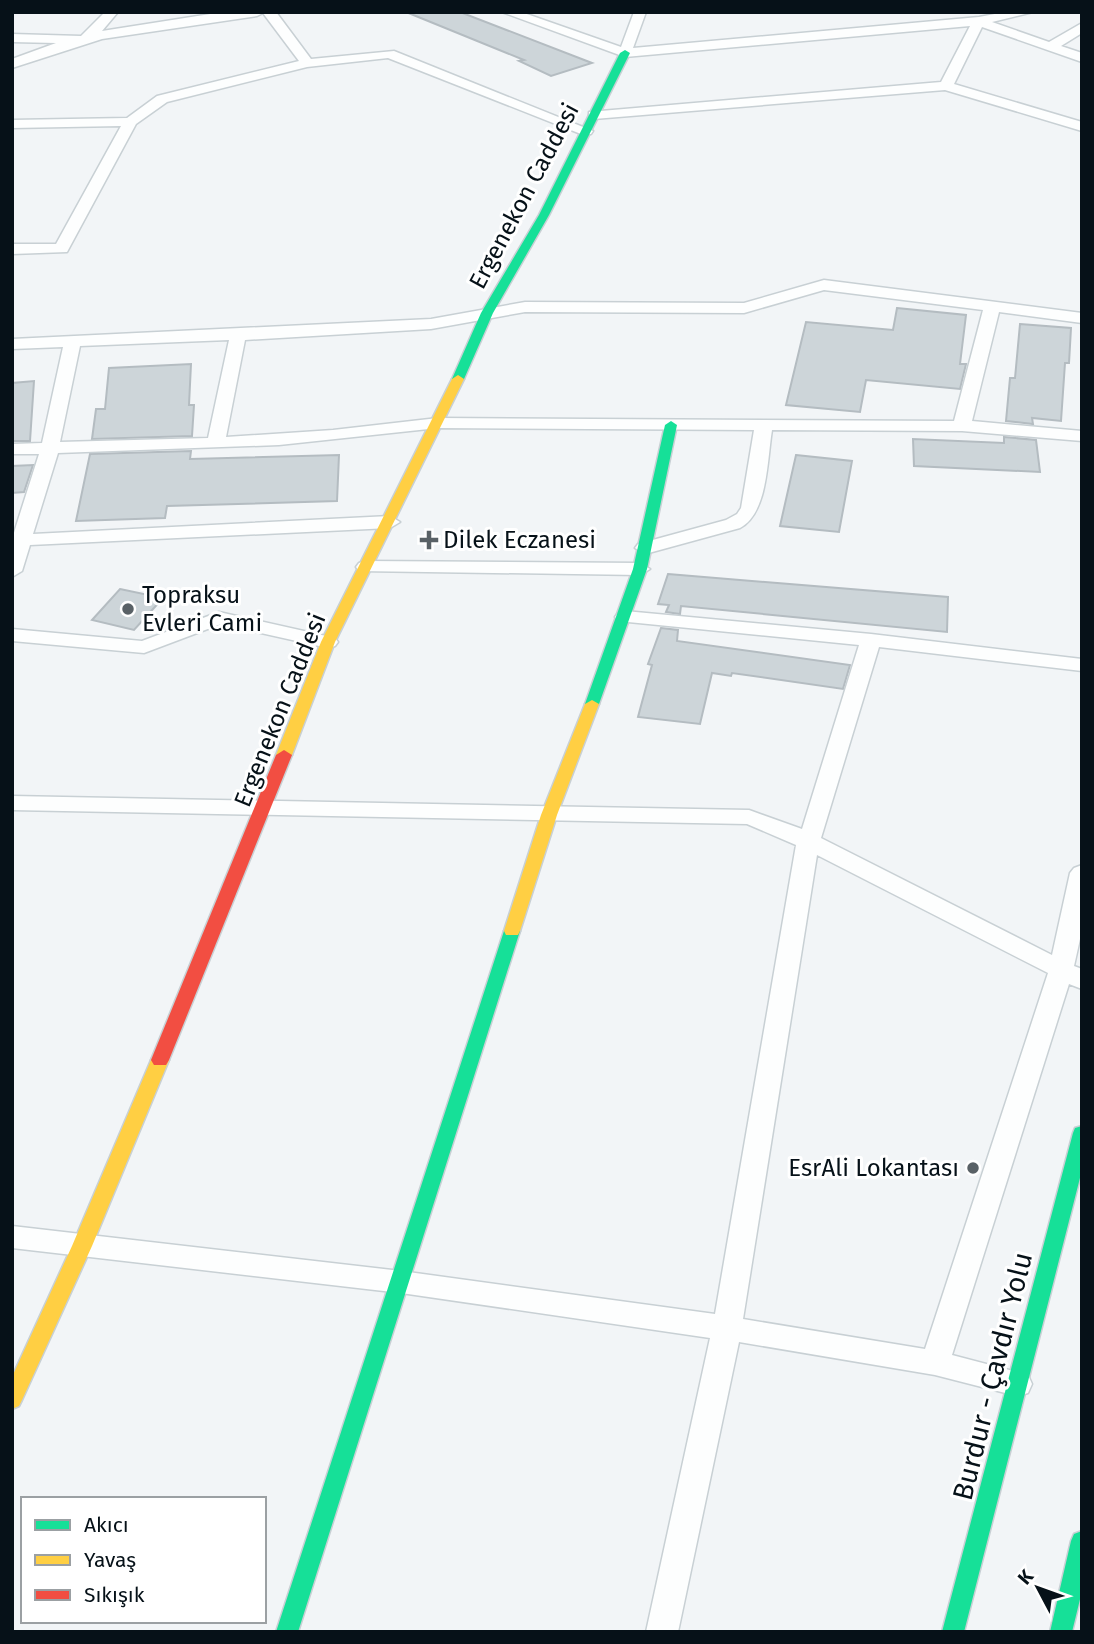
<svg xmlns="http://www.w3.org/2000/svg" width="1094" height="1644" font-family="'Fira Sans',sans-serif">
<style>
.building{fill:#cdd5d9;stroke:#b4bcc1;stroke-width:2}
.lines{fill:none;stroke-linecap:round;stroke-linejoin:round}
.street-casing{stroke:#c8d0d4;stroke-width:3}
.fast-casing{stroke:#c8d0d4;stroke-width:3}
.slow-casing{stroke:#c8d0d4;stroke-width:3}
.jam-casing{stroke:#c8d0d4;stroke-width:3}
.street{fill:#fdfefe;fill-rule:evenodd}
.fast{fill:#16e098;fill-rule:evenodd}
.slow{fill:#ffcf43;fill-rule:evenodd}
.jam{fill:#f24e42;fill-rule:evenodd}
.poi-dot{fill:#596166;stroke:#fff;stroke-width:2.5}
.labels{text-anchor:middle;stroke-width:6;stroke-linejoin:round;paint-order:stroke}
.street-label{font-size:24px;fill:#061118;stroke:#fff}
.poi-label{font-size:24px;fill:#061118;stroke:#fff;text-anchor:start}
.near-street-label{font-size:28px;fill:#061118;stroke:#fff}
</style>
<rect width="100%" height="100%" fill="#f2f5f7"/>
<!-- building -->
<path class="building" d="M406,12H460L592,63L551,76L519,61L524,60Z
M897,308L966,315L960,364H966L960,389L866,380L860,412L786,405L806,322L893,330Z
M1020,324L1071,328L1069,363H1065L1061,421L1032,418L1033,424L1006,421L1010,378H1015Z
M191,364L189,405H194L192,436L92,439L96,409H105L109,368Z
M34,381L30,441H12V383Z
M1004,437L1036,440L1040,472L914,466L913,439L1004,443Z
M191,451L190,459L339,455L337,501L167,506L165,518L76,521L90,454Z
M796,455L852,461L839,532L780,526Z
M33,465L24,492L12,493V466Z
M668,574L948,597L947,632L681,606L680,614L666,612L669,605L658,604Z
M120,589L163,598L134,630L92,620Z
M661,628L678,630L677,641L850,665L843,689L732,673L731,676L712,673L700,724L638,717L652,665L648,664Z"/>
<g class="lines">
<defs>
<path id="street" d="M105,12H118L102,31L223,12H276L311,59L394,51L593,131L591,134H581L388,58L307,67L167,102L136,124L67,252L12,254V244H56L121,126L12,128V120L127,118L157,96L299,61L263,13L257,16L102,39L12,68V59L56,43L12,42V34L81,36Z
M502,12H521L621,47L634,12H646L633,48L979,17L1005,12H1033L992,22L1049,42L1082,23V33L1061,46L1082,53V62L982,27L954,84L1082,122V131L945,90L594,119L589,118V112L941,82L970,26L625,57Z
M824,280L1082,313V323L999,312L972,421L1082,431V441L962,431L772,430C767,460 768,513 740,528L645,554L635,548L638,544L726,520L737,514L741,508L754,430L438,428L279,445L58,453L33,534L390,516L400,522L390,528L30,545L22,571L12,577V539L39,454H12V444L42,443L63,347L12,349V339L431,319L525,302L744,303ZM824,290L983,310L954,421L438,418L333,430L226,437L245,340L431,329L525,312L744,313ZM229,340L208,438L60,442L80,346Z
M366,561L640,563L650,569L640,575L359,571L356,567L359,563Z
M625,611L871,634L1082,659V671L879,647L821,838L1052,955L1070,873L1074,868L1082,865V930L1074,966L1082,969V989L1069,984L952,1355L1028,1375L1032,1384L1028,1393L1017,1396L935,1375L739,1342L678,1632H646L710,1338L401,1293L12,1248V1226L401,1271L715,1314L796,845L747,824L12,810V796L749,810L802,829L859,645L618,621L615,617L618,613ZM817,855L1048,973L925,1349L743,1319Z
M219,612L335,638L338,642L335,646L328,648L221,624L144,653L12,641V629L142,641Z"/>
<path id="fast" d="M625,50L630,53L549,215L493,313L464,379L458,383L454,382L452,379L481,313L539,215L620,53Z
M671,421L677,425L647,569L599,704L592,708L587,707L585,704L633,569L665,425Z
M512,925L520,931L298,1632H276L504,931Z
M1082,1126V1170L964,1632H942L1073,1133L1075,1128Z
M1082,1531V1591L1072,1632H1050L1071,1541L1074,1534Z"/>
<path id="slow" d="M458,375L464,379L335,642L292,755L289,758H279L276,755L321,642L452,379Z
M592,700L599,704L557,815L520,931L518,935H506L504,931L541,815L585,704Z
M160,1054L166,1055L169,1060L92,1246L22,1400L19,1406L12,1409V1377L72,1246L151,1060L154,1055Z"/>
<path id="jam" d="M284,750L292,755L169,1060L166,1065H154L151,1060L276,755Z"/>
</defs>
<!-- street casing -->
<use href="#street" class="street-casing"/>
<!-- fast casing -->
<use href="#fast" class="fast-casing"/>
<!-- slow casing -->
<use href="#slow" class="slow-casing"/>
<!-- jam casing -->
<use href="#jam" class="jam-casing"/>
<!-- street -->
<use href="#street" class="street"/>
<!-- fast -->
<use href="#fast" class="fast"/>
<!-- slow -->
<use href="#slow" class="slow"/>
<!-- jam -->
<use href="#jam" class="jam"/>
</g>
<!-- markers -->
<g class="poi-dot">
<path d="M425.5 529.5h7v7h7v7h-7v7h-7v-7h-7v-7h7z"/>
<circle cx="128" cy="609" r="7"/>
<circle cx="973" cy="1168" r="7"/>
</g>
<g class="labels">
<!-- street labels -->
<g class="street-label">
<text transform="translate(524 196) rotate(-62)" y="8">Ergenekon Caddesi</text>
<text transform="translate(280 710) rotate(-68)" y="8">Ergenekon Caddesi</text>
</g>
<!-- poi labels -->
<g class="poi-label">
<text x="443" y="548">Dilek Eczanesi</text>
<text x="142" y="603">Topraksu<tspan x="142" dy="28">Evleri Cami</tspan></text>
<text x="959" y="1176" text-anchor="end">EsrAli Lokantası</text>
</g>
<!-- near-street labels -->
<g class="near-street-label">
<text transform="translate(992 1376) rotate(-76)" y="10">Burdur - Çavdır Yolu</text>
</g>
</g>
<!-- border -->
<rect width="1094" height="1644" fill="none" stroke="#061118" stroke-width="28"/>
<!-- legend -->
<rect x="21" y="1497" width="245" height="126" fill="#ffffff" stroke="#9ba0a3" stroke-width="2"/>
<rect x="35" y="1520" width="35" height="10" fill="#16e098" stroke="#9ba0a3" stroke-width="2"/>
<text x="84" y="1532" font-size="21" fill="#061118">Akıcı</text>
<rect x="35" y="1555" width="35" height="10" fill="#ffcf43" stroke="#9ba0a3" stroke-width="2"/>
<text x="84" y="1567" font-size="21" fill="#061118">Yavaş</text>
<rect x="35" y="1590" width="35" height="10" fill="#f24e42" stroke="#9ba0a3" stroke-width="2"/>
<text x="84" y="1602" font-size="21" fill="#061118">Sıkışık</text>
<!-- north arrow -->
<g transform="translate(1038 1588) rotate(311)" stroke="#ffffff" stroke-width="5" paint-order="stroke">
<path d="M0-5L12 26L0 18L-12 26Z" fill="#061118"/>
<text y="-10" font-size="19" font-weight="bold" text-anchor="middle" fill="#061118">K</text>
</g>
</svg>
